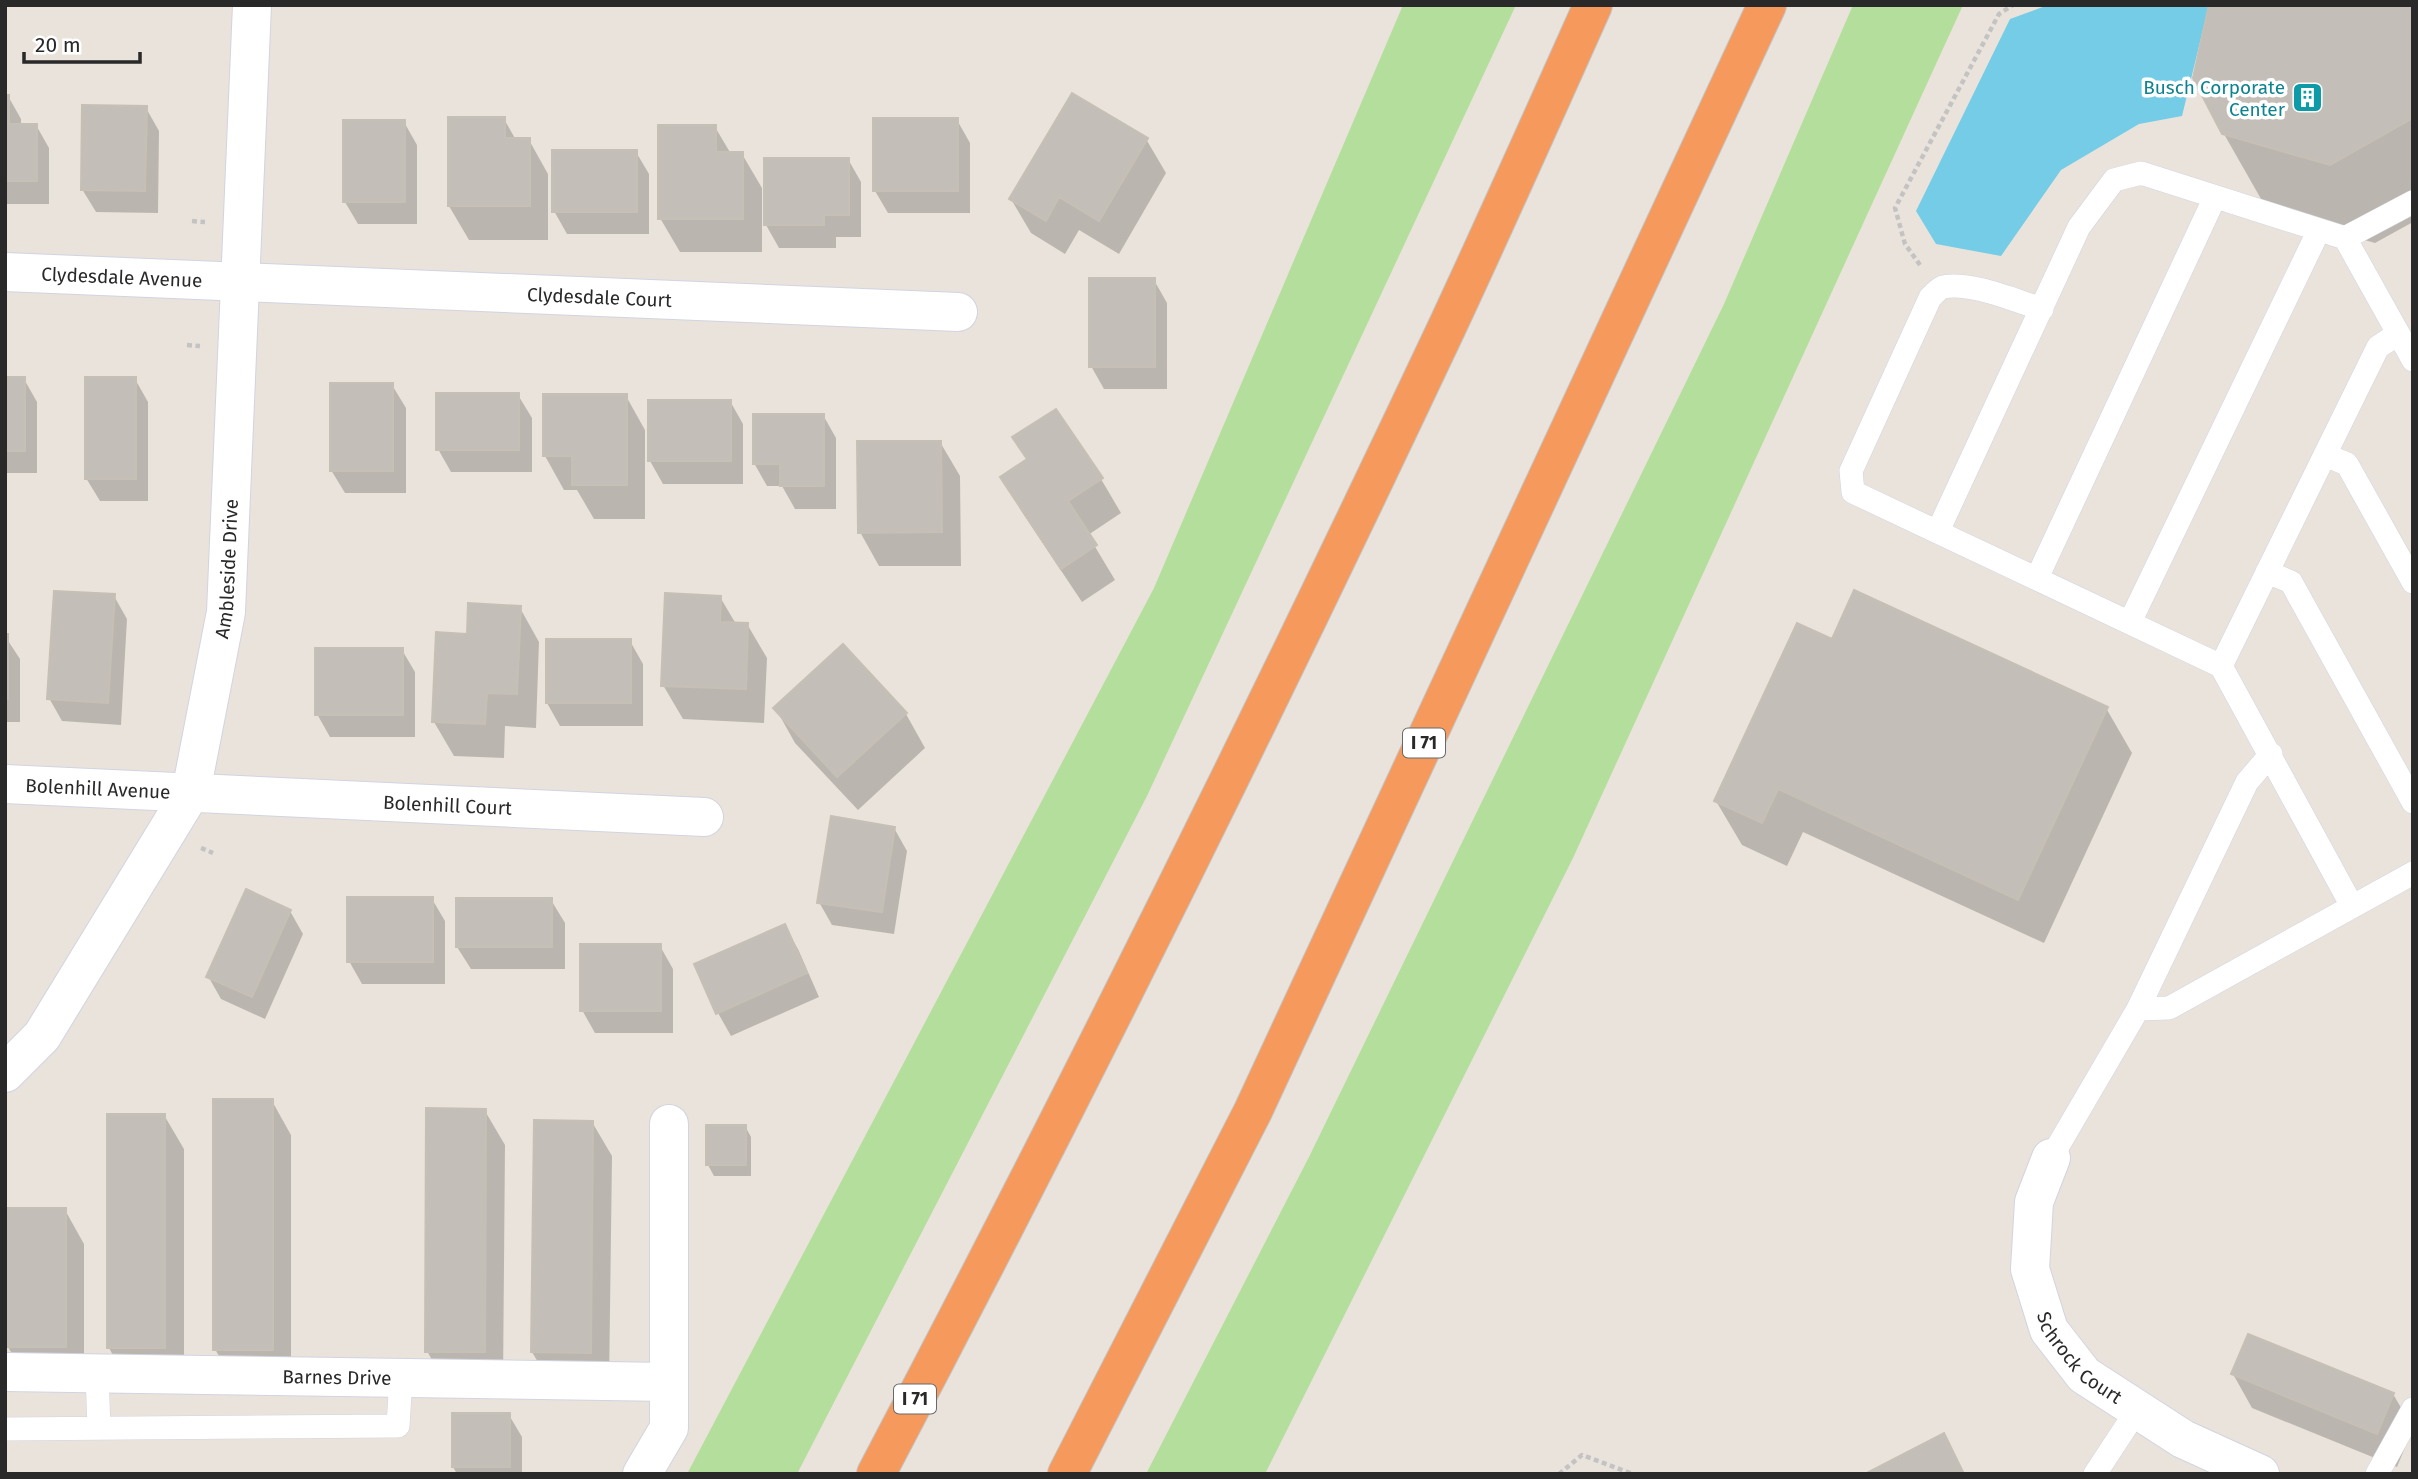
<svg xmlns="http://www.w3.org/2000/svg" width="2418" height="1479" font-family="'Fira Sans',sans-serif">
<style>
.green{fill:#b4de9b}
.water{fill:#74cce7}
.shadow{fill:#0003}
.building{fill:#c3beb7;stroke:#c6bfb5;stroke-width:2}
.lines{fill:none;stroke-linecap:round;stroke-linejoin:round}
.lane-casing{stroke:#d1d4e1;stroke-width:24}
.street-casing{stroke:#d1d4e1;stroke-width:40}
.highway-casing{stroke:#c3c3c3;stroke-width:40}
.path{stroke:#c3c3c3;stroke-width:4.5;stroke-dasharray:5 3.5;stroke-linecap:butt}
.lane{stroke:#fff;stroke-width:23}
.street{stroke:#fff;stroke-width:38}
.highway{stroke:#f59a5c;stroke-width:38}
.labels{text-anchor:middle;stroke-width:7;stroke-linejoin:round;paint-order:stroke}
.shield{fill:#fff;stroke:#696969;stroke-width:2}
.shield-label{font-size:18px;font-weight:bold;fill:#292929}
.culture-label{font-size:19px;fill:#0d838f;stroke:#fff;text-anchor:end}
.street-label{font-size:19px;fill:#292929;stroke:#fff}
</style>
<rect width="100%" height="100%" fill="#eae3db"/>
<!-- green -->
<path class="green" d="M1403,5H1516L1147,796L797,1474H687L1154,588Z
M1853,5H1963L1573,858L1265,1474H1146L1309,1157L1724,304Z"/>
<!-- water -->
<path class="water" d="M2048,5H2209L2182,116L2139,124L2061,170L2001,256L1936,244L1916,211L2010,19Z"/>
<!-- shadow -->
<path class="shadow" d="M2413,5V222L2375,243L2269,213L2224,134Z
M5,96H8L21,119V125H36L49,148V204H5Z
M146,108L159,131L158,213L96,212L82,189Z
M449,119H504L516,140H529L548,174V240H469L449,206Z
M957,120L970,143V213H888L875,191Z
M404,122L417,145V224H358L345,202Z
M715,127L731,154H742L762,188V252H680L660,218Z
M1146,139L1166,173L1119,254L1079,230L1065,254L1031,233L1011,199Z
M636,152L649,174V234H567L554,211Z
M848,159L861,182V237H836V248H779L766,225Z
M1154,280L1167,303V389H1104L1091,366Z
M5,379H24L37,402V473H5Z
M135,379L148,402V501H100L86,478Z
M392,385L406,408V493H345L331,470Z
M518,395L532,418V472H451L438,449Z
M626,396L645,430V519H594L577,490H564L545,456Z
M730,401L743,424V484H663L650,461Z
M823,415L836,438V509H795L782,486H767L754,463Z
M1015,438L1101,479L1121,513L1088,535L1115,580L1082,602L1022,512L1002,478L1028,461Z
M940,442L960,476L961,566H879L860,532Z
M114,596L127,619L121,725L62,721L49,698Z
M720,597L736,624H747L767,658L764,723L683,719L663,685Z
M520,608L539,642L536,728L505,726L504,758L454,756L434,722L468,636Z
M5,636L20,659V722H5Z
M630,641L643,664V726H560L547,703Z
M1832,642L2106,708L2132,753L2044,943L1803,832L1787,866L1742,845L1716,801Z
M402,650L415,672V737H330L317,714Z
M776,709L906,714L925,748L858,810L795,743Z
M894,828L907,851L894,934L832,925L819,902Z
M432,899L445,921V984H362L349,961Z
M551,900L565,923V969H471L457,947Z
M290,911L303,934L265,1019L221,999L208,976Z
M784,926L798,949L819,997L731,1036L718,1013Z
M660,946L673,969V1033H595L582,1010Z
M272,1101L291,1135V1383H234L215,1349Z
M485,1111L505,1145L503,1385H446L427,1351Z
M164,1115L184,1149V1382H128L109,1348Z
M592,1122L612,1156L609,1387L552,1386L532,1352Z
M745,1126L751,1137V1176H714L708,1165Z
M65,1210L84,1244V1381H28L8,1347Z
M2233,1374L2393,1394L2413,1428L2397,1467L2252,1408Z
M453,1415H509L522,1437V1474H457L453,1467Z"/>
<!-- building -->
<path class="building" d="M2209,5H2413V118L2330,165L2222,134L2193,78Z
M1072,93L1148,138L1099,221L1059,197L1046,221L1009,199Z
M5,95H9V124H37V181H5Z
M82,105L147,106L145,191L81,190Z
M448,117H505V138H530V206H448Z
M873,118H958V191H873Z
M343,120H405V202H343Z
M658,125H716V152H743V219H658Z
M552,150H637V212H552Z
M764,158H849V215H824V225H764Z
M1089,278H1155V367H1089Z
M5,377H25V451H5Z
M85,377H136V479H85Z
M330,383H393V471H330Z
M436,393H519V450H436Z
M543,394H627V485H572V456H543Z
M648,400H731V461H648Z
M1056,409L1103,478L1068,501L1097,545L1061,569L1000,477L1027,459L1012,437Z
M753,414H824V486H780V464H753Z
M857,441H941L942,532L858,533Z
M1854,590L2108,707L2018,900L1778,789L1762,823L1714,801L1797,623L1832,639Z
M54,591L115,594L108,703L47,699Z
M665,593L721,596L720,622L748,623L746,689L661,686Z
M468,603L521,606L517,694L487,693L485,724L432,722L436,632L467,634Z
M5,634H8V699H5Z
M546,639H631V703H546Z
M843,644L907,713L837,777L773,708Z
M315,648H403V715H315Z
M831,816L895,827L882,912L817,903Z
M246,889L291,910L252,997L206,977Z
M347,897H433V962H347Z
M456,898H552V947H456Z
M785,924L807,973L716,1014L694,964Z
M580,944H661V1011H580Z
M213,1099H273V1350H213Z
M426,1108L486,1109L485,1352H425Z
M107,1114H165V1348H107Z
M534,1120L593,1121L591,1353L531,1352Z
M706,1125H746V1165H706Z
M7,1208H66V1347H7Z
M2248,1334L2394,1393L2377,1434L2231,1374Z
M452,1413H510V1467H452Z
M1944,1433L1964,1474H1865Z"/>
<g class="lines">
<defs>
<path id="lane" d="M2413,202L2345,238L2413,360
M2042,309C2016,301 1970,281 1943,287C1938,289 1934,294 1930,298L1851,471L1853,492L2221,666
M2325,455L2347,464L2413,582
M1938,531L2079,227L2114,180L2141,173L2345,238
M2267,572L2291,582L2413,802
M2037,578L2215,197
M2130,622L2319,230
M2352,906L2221,666L2378,347L2398,334
M2138,1009L2169,1008L2413,873
M2051,1158L2138,1009L2247,782L2271,754
M97,1374L99,1428
M5,1429L398,1426L401,1378
M2095,1474L2137,1410
M2377,1474L2413,1409"/>
<g id="street">
<path id="s1" d="M5,272L958,312"/>
<path id="s2" d="M5,784L704,817"/>
<path id="s3" d="M5,1073L42,1036L191,792L226,612L252,5"/>
<path id="s4" d="M2051,1158L2034,1202L2030,1269L2049,1330L2084,1375L2183,1439L2260,1474"/>
<path id="s5" d="M5,1372L669,1382"/>
<path d="M642,1474L669,1428V1124"/>
</g>
<path id="highway" d="M876,1474C1075,1096 1265,713 1447,327C1497,220 1545,112 1593,5
M1067,1474L1253,1111L1767,5"/>
</defs>
<!-- lane casing -->
<use href="#lane" class="lane-casing"/>
<!-- street casing -->
<use href="#street" class="street-casing"/>
<!-- highway casing -->
<use href="#highway" class="highway-casing"/>
<!-- path -->
<path class="path" d="M192,221L205,222
M1920,265L1905,244L1895,208L1999,14L2013,5
M187,345L200,346
M201,848L213,853
M1559,1474L1582,1455L1633,1474"/>
<!-- lane -->
<use href="#lane" class="lane"/>
<!-- street -->
<use href="#street" class="street"/>
<!-- highway -->
<use href="#highway" class="highway"/>
</g>
<!-- icons -->
<defs>
<symbol id="building-square" viewBox="-11 -11 22 22"><rect x="-9" y="-9" width="18" height="18" rx="4" fill="#0f9aa8" stroke="#fff"/><path d="M-4-6H4V6H1V3H-1V6H-4ZM-2.5-4.3h1.7v1.8h-1.7ZM.8-4.3h1.7v1.8H.8ZM-2.5-1h1.7V.8h-1.7ZM.8-1h1.7V.8H.8Z" fill="#fff"/></symbol>
</defs>
<g fill-rule="evenodd">
<use href="#building-square" x="2290" y="80" width="35" height="35"/>
</g>
<g class="labels">
<!-- shield labels -->
<g class="shield">
<rect x="1403" y="728.5" width="42" height="29" rx="5"/>
<rect x="894" y="1384.5" width="42" height="29" rx="5"/>
</g>
<g class="shield-label">
<text x="1424" y="749">I 71</text>
<text x="915" y="1405">I 71</text>
</g>
<!-- culture labels -->
<g class="culture-label">
<text x="2285" y="94">Busch Corporate<tspan x="2285" dy="22">Center</tspan></text>
</g>
<!-- street labels -->
<g class="street-label">
<text dy="7" stroke="none"><textPath href="#s1" startOffset="117">Clydesdale Avenue</textPath></text>
<text dy="7" stroke="none"><textPath href="#s1" startOffset="595">Clydesdale Court</textPath></text>
<text dy="7" stroke="none"><textPath href="#s3" startOffset="565">Ambleside Drive</textPath></text>
<text dy="7" stroke="none"><textPath href="#s2" startOffset="93">Bolenhill Avenue</textPath></text>
<text dy="7" stroke="none"><textPath href="#s2" startOffset="443">Bolenhill Court</textPath></text>
<text dy="7" stroke="none"><textPath href="#s4" startOffset="219">Schrock Court</textPath></text>
<text dy="7" stroke="none"><textPath href="#s5" startOffset="332">Barnes Drive</textPath></text>
</g>
</g>
<!-- border -->
<rect width="2418" height="1479" fill="none" stroke="#292929" stroke-width="14"/>
<!-- scale -->
<path d="M24 52v10h116v-10" fill="none" stroke="#292929" stroke-width="3.5"/>
<text x="35" y="52" font-size="21" fill="#292929" stroke="#ffffff" stroke-width="5" paint-order="stroke">20 m</text>
</svg>
